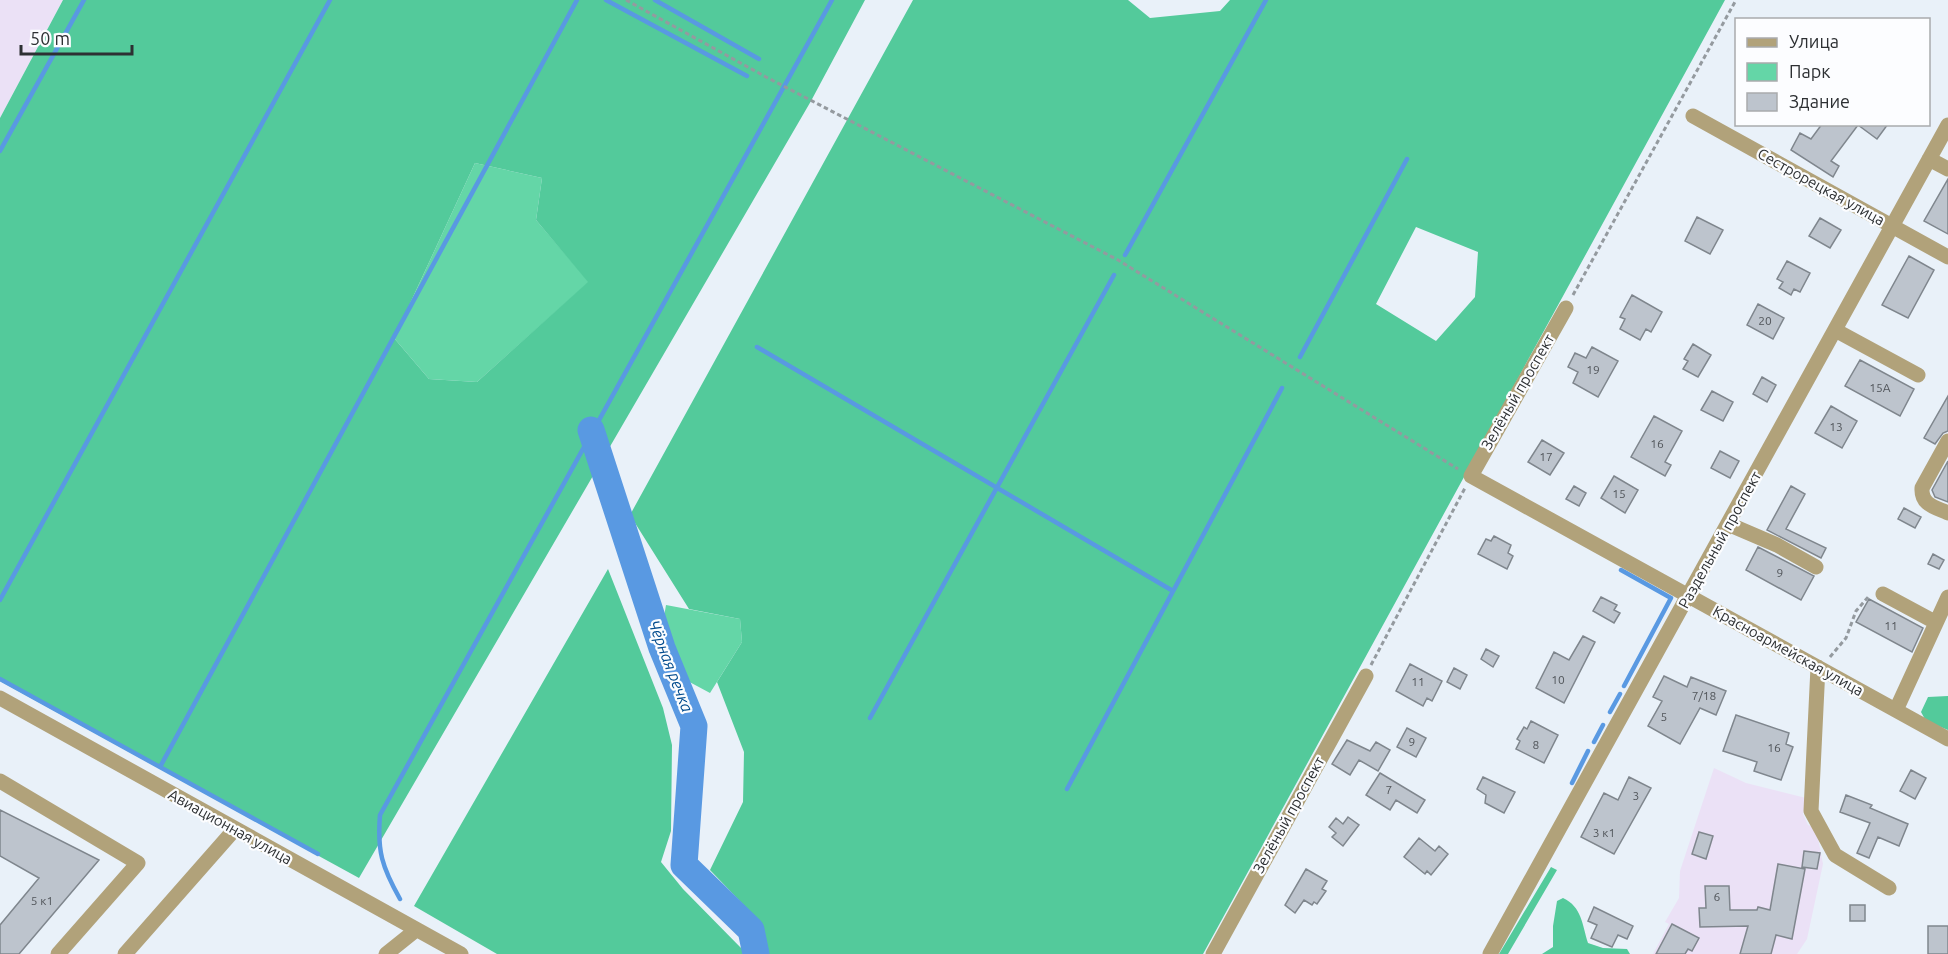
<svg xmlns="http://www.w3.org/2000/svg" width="1948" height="954" font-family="Ubuntu,sans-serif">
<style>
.industrial{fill:#ebe1f6}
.green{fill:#64d6a7}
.forest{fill:#53ca9b;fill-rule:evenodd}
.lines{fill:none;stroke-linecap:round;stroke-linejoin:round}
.stream{stroke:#5999e2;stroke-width:4.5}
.river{stroke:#5999e2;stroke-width:27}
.building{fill:#bdc4cd;stroke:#7f868d;stroke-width:1.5}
.path{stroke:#949a9f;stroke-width:3;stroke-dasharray:4.5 3;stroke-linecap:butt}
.minor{stroke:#b1a27a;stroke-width:15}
.labels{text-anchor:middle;stroke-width:4.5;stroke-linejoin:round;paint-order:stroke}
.number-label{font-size:12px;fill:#51555a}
.street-label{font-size:15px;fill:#2d3033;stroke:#fcfdff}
.water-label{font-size:16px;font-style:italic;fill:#034c8e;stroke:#fcfdff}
</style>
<rect width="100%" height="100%" fill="#e9f1f9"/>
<!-- industrial -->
<path class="industrial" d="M0,0H63L0,118Z
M1714,768L1746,783L1806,798L1803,814L1808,825L1816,828L1823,864L1807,939L1797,954H1653L1669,924L1665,922L1679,898L1680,871Z"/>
<!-- green -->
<path class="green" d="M475,163L542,178L536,220L589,282L477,382L429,379L394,338Z
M666,605L740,619L742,642L710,693L656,664Z"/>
<!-- forest -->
<path class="forest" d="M63,0H865L811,101L359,878L0,681V118ZM475,163L542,178L536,220L588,282L477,382L429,379L394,338Z
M913,0H1128L1150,18L1220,11L1230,0H1725L1203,954H768L760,922L710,870L743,802L744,752L717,682L742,642L740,619L689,609L630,515ZM1416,227L1478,252L1475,297L1436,341L1376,304Z
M608,569L663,708L672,745L671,831L661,862L683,889L742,949L743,954H497L414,906Z
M1948,696V730L1926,721L1921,712L1928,697Z
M1551,867L1557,870L1508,954H1499Z
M1563,898C1582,907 1582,924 1588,943L1603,948L1627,949L1630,954H1542L1553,947V926L1557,901Z"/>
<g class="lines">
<!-- stream -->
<path class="stream" d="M606,0L747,76
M655,0L759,59
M0,151L84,0
M1125,255L1266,0
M757,347L1173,591
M1300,357L1407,159
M1621,570L1671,598L1624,686
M0,600L330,0
M0,679L318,854
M1610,712L1620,694
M870,718L1114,275
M1594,742L1603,725
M160,767L577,0
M1572,783L1588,751
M1067,789L1282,388
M400,899C382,867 377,851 380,815L832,0"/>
<!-- river -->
<path class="river" d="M591,430L662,648L694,726L684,865L751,930L756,954"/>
</g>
<!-- building -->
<path class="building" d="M1822,124H1888L1877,139L1858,125L1831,161L1839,166L1833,177L1791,150L1800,133L1811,139Z
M1948,179V234L1924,221Z
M1697,217L1723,230L1710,254L1685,241Z
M1820,218L1841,230L1830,248L1809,236Z
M1909,256L1934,270L1908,318L1882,305Z
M1787,261L1810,273L1800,292L1794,289L1791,295L1779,288L1783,282L1777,279Z
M1632,295L1662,312L1651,332L1646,329L1640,340L1620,329L1625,319L1620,317Z
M1758,304L1784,318L1773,339L1747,325Z
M1693,344L1711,355L1698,377L1683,369L1688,361L1684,359Z
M1592,347L1618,361L1598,397L1573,383L1578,372L1568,367L1575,353L1586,358Z
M1860,360L1914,389L1900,416L1845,386Z
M1762,377L1776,385L1767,402L1753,394Z
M1712,391L1733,402L1723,421L1701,410Z
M1948,396V431L1943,433L1935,444L1924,438Z
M1831,406L1857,421L1842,448L1815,433Z
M1654,416L1682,431L1665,462L1671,465L1665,476L1631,457Z
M1542,440L1564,453L1550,475L1528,462Z
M1720,451L1739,461L1730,478L1711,468Z
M1948,461V502L1935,497L1932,490Z
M1614,476L1638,490L1625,513L1601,498Z
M1574,486L1586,493L1579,506L1566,499Z
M1791,486L1805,494L1786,529L1826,548L1821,558L1767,530Z
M1904,508L1921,517L1915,528L1898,519Z
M1494,536L1511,545L1508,553L1513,556L1507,569L1478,554L1486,539L1491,541Z
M1758,547L1814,576L1801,600L1746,570Z
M1933,554L1944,560L1939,569L1928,564Z
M1601,597L1617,605L1614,610L1620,613L1614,623L1593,611Z
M1869,599L1923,628L1912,652L1856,622Z
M1583,636L1595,642L1564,703L1536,688L1554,652L1569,660Z
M1486,649L1499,656L1493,667L1481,659Z
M1410,664L1442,681L1432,701L1427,698L1423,706L1396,691Z
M1454,668L1467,675L1460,689L1447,682Z
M1664,676L1687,687L1691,677L1726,691L1716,715L1700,708L1680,744L1648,726L1662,701L1653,697Z
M1736,715L1789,733L1786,744L1793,747L1781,780L1754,771L1757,762L1723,751Z
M1531,721L1558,735L1544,763L1516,749L1520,741L1517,739L1524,727L1527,729Z
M1407,728L1426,738L1416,757L1397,747Z
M1347,740L1370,751L1376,742L1390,750L1378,771L1359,760L1350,775L1332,764Z
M1911,770L1926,778L1915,799L1900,791Z
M1380,773L1425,800L1417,813L1396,800L1390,810L1366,795Z
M1483,777L1515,792L1504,813L1485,803L1486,795L1477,789Z
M1629,777L1651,788L1614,854L1581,837L1604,793L1618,800Z
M1846,795L1872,805L1870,808L1908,824L1899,846L1878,837L1869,858L1857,853L1870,823L1840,812Z
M0,810L99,860L19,954H0V925L39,878L0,856Z
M1348,817L1359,825L1343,846L1332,837L1336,833L1329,827L1336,818L1343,824Z
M1699,832L1713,836L1706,859L1692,854Z
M1419,838L1435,851L1439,846L1448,854L1431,875L1427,871L1425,874L1404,857Z
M1804,851L1820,853L1817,869L1802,867Z
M1778,864L1805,869L1792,939L1776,935L1771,954H1740L1748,926L1700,927L1699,908H1706L1705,886H1729L1730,910H1757L1758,907L1770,910Z
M1306,869L1327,881L1322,889L1326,891L1317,904L1314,902L1312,905L1304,900L1295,913L1285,905Z
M1850,905H1865V921H1850Z
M1594,907L1633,926L1627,939L1618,935L1612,947L1591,938L1597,925L1588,921Z
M1672,924L1699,938L1692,951L1688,949L1685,954H1656Z
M1928,926H1948V954H1928Z"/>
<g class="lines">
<!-- path -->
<path class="path" d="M626,0L766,77L1118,260L1458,469
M1573,295L1736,0
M1830,657L1846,638L1856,611L1869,596
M1371,665L1465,488"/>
<!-- minor -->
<path class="minor" d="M1693,116L1948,257
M1929,159L1948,169
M1566,308L1471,476L1948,739
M1835,330L1918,375
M1948,441L1922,488C1921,505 1935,507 1948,513
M1728,524L1777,545L1816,567
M1883,594L1935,622
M1818,667L1811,811L1835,855L1889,888
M0,698L461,954
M1896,710L1948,597
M0,781L138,863L58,954
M125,954L235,829
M386,954L416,930
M1213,954L1366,676
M1490,954L1948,125"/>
</g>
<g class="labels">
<!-- number labels -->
<g class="number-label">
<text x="1765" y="325">20</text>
<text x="1593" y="374">19</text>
<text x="1880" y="392">15А</text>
<text x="1836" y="431">13</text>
<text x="1657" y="448">16</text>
<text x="1546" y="461">17</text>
<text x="1619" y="498">15</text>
<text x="1780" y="577">9</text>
<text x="1891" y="630">11</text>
<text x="1558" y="684">10</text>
<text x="1418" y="686">11</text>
<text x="1704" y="700">7/18</text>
<text x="1664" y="721">5</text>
<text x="1412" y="746">9</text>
<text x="1536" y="749">8</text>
<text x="1774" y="752">16</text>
<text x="1389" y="794">7</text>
<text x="1636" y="800">3</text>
<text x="1604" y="837">3 к1</text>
<text x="1717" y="901">6</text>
<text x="42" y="905">5 к1</text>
</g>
<!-- street labels -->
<g class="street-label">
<text transform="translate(1821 187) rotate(29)" y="5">Сестрорецкая улица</text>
<text transform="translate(1518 392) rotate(-60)" y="5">Зелёный проспект</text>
<text transform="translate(1720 540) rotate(-61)" y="5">Раздельный проспект</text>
<text transform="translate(1788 651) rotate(29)" y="5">Красноармейская улица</text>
<text transform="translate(1289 815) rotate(-61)" y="5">Зелёный проспект</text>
<text transform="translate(230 827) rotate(29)" y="5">Авиационная улица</text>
</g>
<!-- water labels -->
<g class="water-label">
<text transform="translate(671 666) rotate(69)" y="6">Чёрная речка</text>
</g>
</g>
<!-- legend -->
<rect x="1735" y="18" width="195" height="108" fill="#fcfdff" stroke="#a9abad" stroke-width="1.5"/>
<rect x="1747" y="38" width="30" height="9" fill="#b1a27a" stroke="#a9abad" stroke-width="1.5"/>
<text x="1789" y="48" font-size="18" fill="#2d3033">Улица</text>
<rect x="1747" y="63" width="30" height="18" fill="#64d6a7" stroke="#a9abad" stroke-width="1.5"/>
<text x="1789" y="78" font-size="18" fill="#2d3033">Парк</text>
<rect x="1747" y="93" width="30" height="18" fill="#bdc4cd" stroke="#a9abad" stroke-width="1.5"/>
<text x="1789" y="108" font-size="18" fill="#2d3033">Здание</text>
<!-- scale -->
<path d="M21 45v9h111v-9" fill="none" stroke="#2d3033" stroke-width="3"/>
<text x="30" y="45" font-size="18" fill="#2d3033" stroke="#fcfdff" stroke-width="4.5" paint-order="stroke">50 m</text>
</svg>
